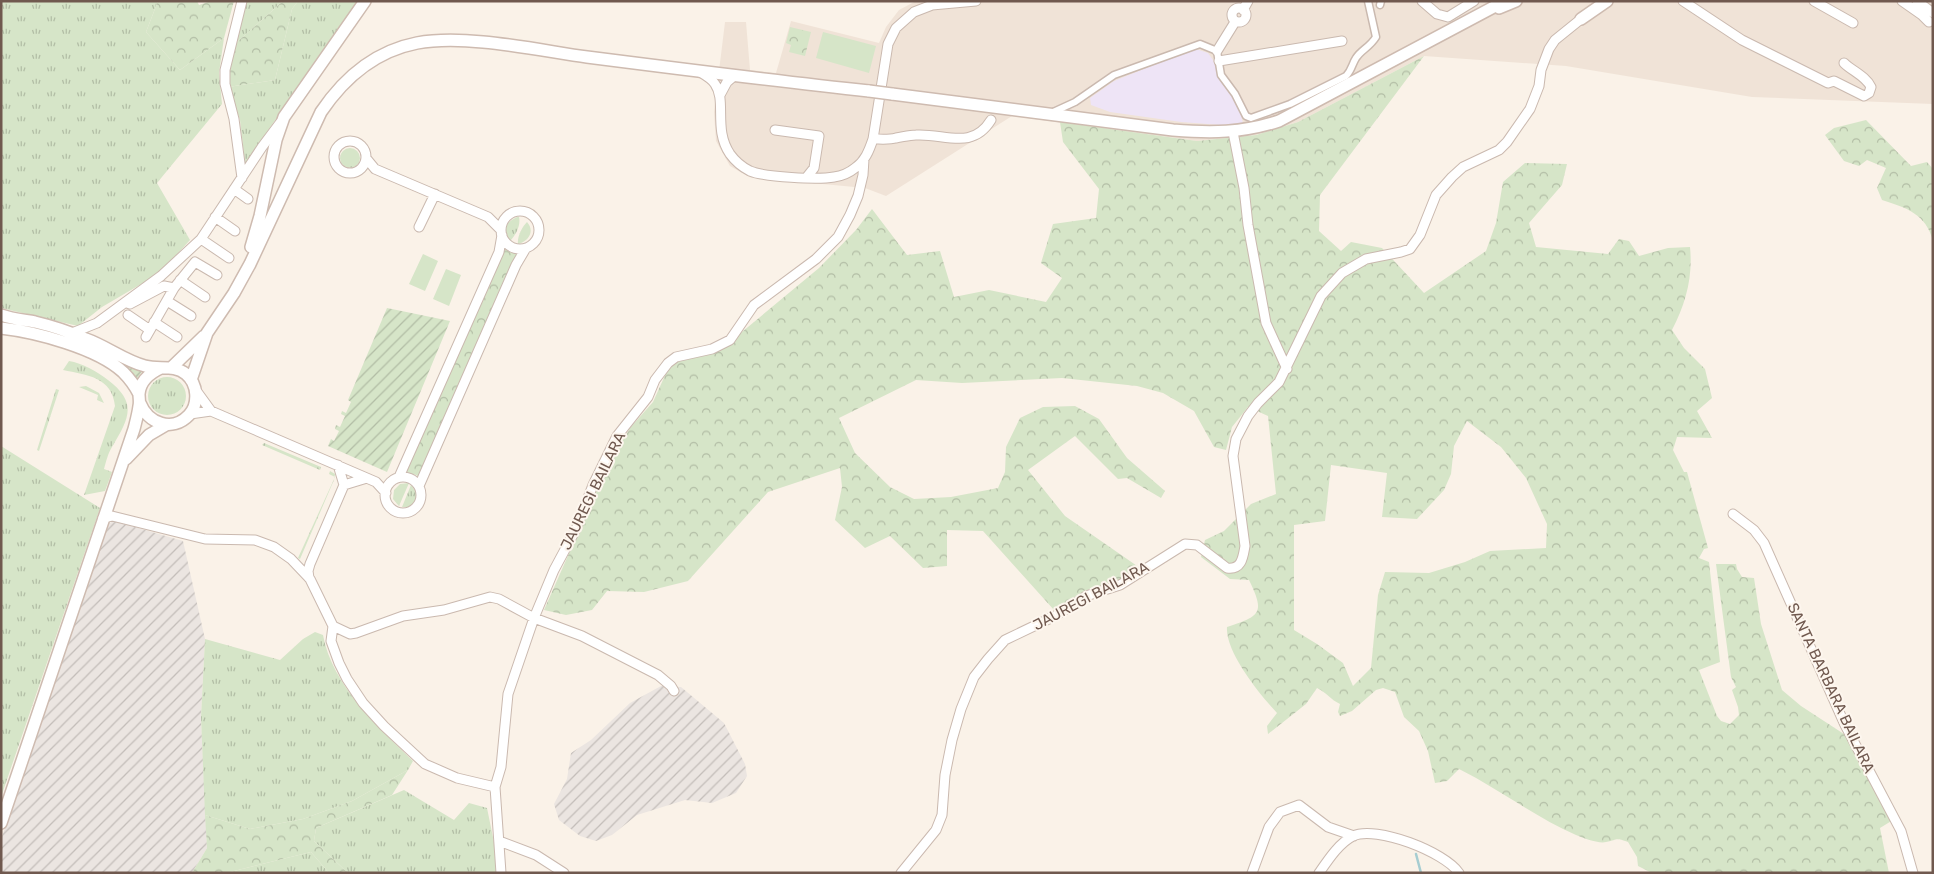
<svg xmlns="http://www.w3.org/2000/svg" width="1934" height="874" font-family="Rubik,sans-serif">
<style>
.residential{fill:#f0e3d7}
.industrial{fill:url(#industrial-furrows)}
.education{fill:#eee4f6}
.grass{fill:url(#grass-tufts)}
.forest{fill:url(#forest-crowns);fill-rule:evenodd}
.garden{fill:url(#garden-furrows)}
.pitch{fill:#d6e5c8}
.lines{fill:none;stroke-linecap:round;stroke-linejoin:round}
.stream{stroke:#a6cdd1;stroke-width:2.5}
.pedestrian-casing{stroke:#cab9af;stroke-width:9}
.minor-casing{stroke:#cab9af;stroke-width:11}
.secondary-casing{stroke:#cebbb0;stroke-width:14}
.pedestrian{stroke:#fff;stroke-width:6}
.minor{stroke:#fff;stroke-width:9}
.secondary{stroke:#fff;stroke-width:11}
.secondary-bridge-casing{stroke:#cebbb0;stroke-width:14;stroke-linecap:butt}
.secondary-bridge{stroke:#fff;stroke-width:11}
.labels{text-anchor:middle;stroke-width:4;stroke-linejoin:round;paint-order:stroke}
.street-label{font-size:15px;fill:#70594f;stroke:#fdf6ee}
</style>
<defs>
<pattern id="industrial-furrows" width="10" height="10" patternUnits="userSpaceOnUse" patternTransform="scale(1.25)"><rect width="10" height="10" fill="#ebe5e1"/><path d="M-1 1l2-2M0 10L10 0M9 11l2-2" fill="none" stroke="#c3bdb9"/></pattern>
<pattern id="grass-tufts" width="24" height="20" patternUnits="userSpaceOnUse" patternTransform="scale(1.25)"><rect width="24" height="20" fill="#d6e5c8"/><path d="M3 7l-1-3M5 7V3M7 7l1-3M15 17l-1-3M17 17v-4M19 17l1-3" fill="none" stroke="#b2bda5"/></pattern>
<pattern id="forest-crowns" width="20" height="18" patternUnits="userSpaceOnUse" patternTransform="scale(1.25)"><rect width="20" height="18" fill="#d6e5c8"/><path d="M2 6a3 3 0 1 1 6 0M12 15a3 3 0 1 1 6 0" fill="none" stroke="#b2bda5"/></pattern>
<pattern id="garden-furrows" width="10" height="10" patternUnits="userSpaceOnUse" patternTransform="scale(1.25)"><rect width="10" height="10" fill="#d6e5c8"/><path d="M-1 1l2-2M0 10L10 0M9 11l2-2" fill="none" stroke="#b2bda5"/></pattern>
</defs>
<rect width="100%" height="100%" fill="#faf2e8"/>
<!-- residential -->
<path class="residential" d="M916,1H1933V104L1752,97L1566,66L1424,56L1298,122L1256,135L1197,141L1012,116L886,196L865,188L749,177L730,166L716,141L714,112L725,22H746L750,70L776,73L791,21L879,43L886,27L899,10Z"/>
<!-- industrial -->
<path class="industrial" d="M114,521L183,541L205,639L201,717L207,848L192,873H1V840L24,769L105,525Z
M661,686L681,687L724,723L745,764L747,776L736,793L712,803L685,800L637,815L612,835L596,841L580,836L559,820L554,804L567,779L571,753L591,740L630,703Z"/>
<!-- education -->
<path class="education" d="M1191,50H1199L1208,53L1213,60L1220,80L1238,104L1243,123L1221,125L1181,122L1110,112L1091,105L1090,98L1114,81Z"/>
<!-- grass -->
<path class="grass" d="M1,1H158L146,32L180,70L224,38L219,73L222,104L157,183L190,240L160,273L102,307L78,326L1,308Z
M247,1H283L235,44Z
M298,1H359L245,163L240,120L228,87L275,80L292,9Z
M340 158a10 10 0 1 1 20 0a10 10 0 1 1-20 0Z
M517,217H519C521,225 516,235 510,241C501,230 506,222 517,217Z
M527,222C535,231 529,241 518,244C517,237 522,227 527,222Z
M69,361C82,363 98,372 108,380C138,403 129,418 112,447C108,453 106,462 104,469L112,472L105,491L84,495L115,406C112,377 87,375 63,370Z
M148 396a19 19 0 1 1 38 0a19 19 0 1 1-38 0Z
M86,386L99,393L104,403L97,400L98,395L79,387Z
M56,389L59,390L39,451L37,450Z
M264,443L321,467L320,470L262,445Z
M1,446L100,508L1,797Z
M330,471L335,474L334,480L300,559L298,558L335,477L329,474Z
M409,483L399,506L398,505L393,499L394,490L400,484Z
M411,485L417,493L416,500L409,507H402Z
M315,632L323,635C332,685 378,727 413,761L408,770L352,801L303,819L250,829L205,815L201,717L205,639L280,660L303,639Z
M404,790L454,820L469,803L487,808L496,852L497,873H348L314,841L316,828Z
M311,852L329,873H226Z"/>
<!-- forest -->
<path class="forest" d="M158,1H197L199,5L211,1H234L224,38L180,70L146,32Z
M283,1H298L292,9L275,80L228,87V68L235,44Z
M790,27L811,32L805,56L789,52L791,45L786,43Z
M1424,56L1320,195L1319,231L1341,251L1351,242L1382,248L1424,293L1486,251L1496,223L1503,182L1525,163L1567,164L1562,185L1529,223L1536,247L1608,254L1619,239L1629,241L1639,256L1668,248L1690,247C1693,277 1686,303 1672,330L1684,348L1705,369L1712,398L1697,411L1712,438L1677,437L1673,450L1684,472H1687L1708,548L1704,549L1699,558L1709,562L1720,662L1699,670L1717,716L1721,721L1730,724L1739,715L1738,707L1732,690L1736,687L1731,677L1716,564H1736L1737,569L1742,577L1754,578L1761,624L1782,690L1801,706L1847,736L1893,820L1880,828L1889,873H1652L1638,866L1637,857L1628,842C1614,837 1618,840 1606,842C1599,844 1583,838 1576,835C1535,817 1499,789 1459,769L1447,781L1435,783L1428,751L1419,731L1404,717L1395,692L1383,688L1376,690L1352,711L1340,716L1338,712L1340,704C1331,700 1326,692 1317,688L1306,704L1268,734L1267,726L1277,713C1260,695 1225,652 1227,627C1261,616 1265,613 1249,580L1230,579L1201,557L1205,540L1224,531L1251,504L1276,494L1268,416L1248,407L1232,427L1226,450L1214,447L1194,411L1163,393L1137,386L1062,378L962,383L916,380L839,418L855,453L890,487L914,499L951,497L998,488L1005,472L1006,447L1020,418L1043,407L1075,406L1099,419L1127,458L1165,491L1161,498L1127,478L1118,479L1075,436L1028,470L1065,516L1140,568L1125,579L1087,590L1054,610L983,531L947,530V566L923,568L890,536L865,548L835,520L842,487L840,468L768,492L688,581L644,592L607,591L592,610L566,615L544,610L600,483L618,448L630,428L653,402L667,371L677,360L731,341L819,268L856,230L872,209L907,255L940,251L954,297L989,290L1046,302L1062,278L1041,263L1053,224L1096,218L1099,189L1063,142L1060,122L1197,141L1256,135L1298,122ZM1467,421L1501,447L1526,478L1547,524L1546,548L1490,551L1465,562L1429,573L1385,572L1378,595L1371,668L1353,686L1343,663L1317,644L1294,630V525L1325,521L1331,465L1387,473L1382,517L1417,519L1444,490L1451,474L1454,446Z
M1866,120L1911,166L1927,162L1933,169V241C1926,214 1907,208 1882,200L1877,188L1886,168L1867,160L1859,166L1844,161L1825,135L1834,128Z
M503,248L512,253H518L421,478L416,475L406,472Z
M408,770L392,795L316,828L314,841L348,873H329L311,852L226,873H192L207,848L205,815L250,829L303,819L352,801Z"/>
<!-- garden -->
<path class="garden" d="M387,308L450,321L387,472L328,446L331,439L334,441L339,431L335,429L336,425L340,427L345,416L341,414L342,411L346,413L351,402L348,400Z
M102,352L143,370L137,379L126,368Z"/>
<!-- pitch -->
<path class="pitch" d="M823,32L876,46L869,73L816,58Z
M423,254L438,261L425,291L409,284Z
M446,269L461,275L449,306L433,299Z"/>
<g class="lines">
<!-- stream -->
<path class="stream" d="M1416,854L1421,873"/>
<defs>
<path id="pedestrian" d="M1380,5L1381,1
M1051,113L1075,102L1114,75L1200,44L1217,51L1221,75L1235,94L1246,116L1251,118L1290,104L1346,76C1352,70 1352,64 1356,58C1361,50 1370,47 1376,37L1368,1"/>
<path id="minor" d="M1422,1L1437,14L1448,17L1474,1
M1683,1L1742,40L1828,83L1834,81L1864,96L1869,93L1871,87C1866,76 1852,71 1844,63
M1814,1L1853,23
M1902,1L1922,15L1929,22
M1917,1L1933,13
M1232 15a7 7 0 1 1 14 0a7 7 0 1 1-14 0Z
M1243,10L1248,1
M1217,51L1235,22
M1219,61L1342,41
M700,72C705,75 712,79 715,84C727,101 713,129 730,154C735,161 742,167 750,171C764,177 818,180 834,177C841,176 849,173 855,168C865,161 869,151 873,139L888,44L896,28L914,12L932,5L976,1
M720,95L727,82L734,76
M775,130L819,136L814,168L806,178
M1233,132L1244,188L1248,225L1266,323L1287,369
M873,139C880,139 889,140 896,138C903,137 909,135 916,135C944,133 972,151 991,120
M334 157a16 16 0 1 1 32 0a16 16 0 1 1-32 0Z
M366,158L375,169L488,217L501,230
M242,178L234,119L225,84V70L242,1
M234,189L248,199
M501 230a19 19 0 1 1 38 0a19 19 0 1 1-38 0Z
M215,217L235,231
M419,227L435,194
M201,239L229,258
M180,280L205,297
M167,301L191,316
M127,303L130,304L164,286L174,288
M128,315L150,330
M154,322L177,337
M72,333L97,323L161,276L201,239L262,147L280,123
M146,337L174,288L195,262L217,275
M195,389L211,411
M190,414L211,411L376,482L386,493
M399,477L499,252L502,235
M385 495a18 18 0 1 1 36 0a18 18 0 1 1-36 0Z
M344,485L367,478
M419,486L516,265L526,248
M1733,514L1754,530L1764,543L1845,725L1901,831L1913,873
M103,518L112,516L205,539L255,540L274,547L291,559L310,579L333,626L331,641L339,663L347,679L363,703L384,726L425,764L457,778L495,787
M309,578L308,571L310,564L344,485L338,465
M333,626L350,634L356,633L403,616L444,610L490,597L499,599L534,618L582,636L658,675L671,686L674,691
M499,841L536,855L564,873
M501,873L495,787L501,767L508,694L534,618L554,570L576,529L593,485L617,436L648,397L655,380L668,363L676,357L712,349L730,340L754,305L816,259L838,237L850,215L858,196L863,175L864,159
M901,873L936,830L942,815L945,775L952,740L961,709L974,677L988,659L1005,640L1055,616L1086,596L1120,585L1185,544L1197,545L1227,568C1242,570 1243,557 1245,546L1233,456L1236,439L1248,416L1258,403L1279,382L1321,296L1342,273L1366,259L1401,252L1410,249L1420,235L1436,195L1452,177L1463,167L1499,150L1507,142L1530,109L1539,86L1541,70L1549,49L1555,40L1581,19
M1252,873L1269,827L1280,812L1299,805L1328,827L1354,836
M1319,873C1328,860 1339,843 1353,836C1376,825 1445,852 1459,873"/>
<path id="secondary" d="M1499,8L1516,1
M1581,19L1607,1
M892,94L1173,130C1211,133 1242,133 1279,121L1505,1
M251,247L260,216L276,140L284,117L365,1
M1,315C12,319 24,320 35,322C52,326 70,332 86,339C106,346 125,361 145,366C159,370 174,364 186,374C198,384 199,404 189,415C172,433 148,423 140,403
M1,328C36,332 97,348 123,372C130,379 135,386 139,394
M171,368L204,336
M191,380L207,333L234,293L250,264L321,112C344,78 376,51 417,43C466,34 537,50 587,57C681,69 775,81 869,91
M126,459L149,435L166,425
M1,823L134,429C136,421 138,414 139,406C140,402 139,398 139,394C140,381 150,373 161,368"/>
</defs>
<!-- pedestrian casing -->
<use href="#pedestrian" class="pedestrian-casing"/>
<!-- minor casing -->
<use href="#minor" class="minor-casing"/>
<!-- secondary casing -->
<use href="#secondary" class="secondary-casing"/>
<!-- pedestrian -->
<use href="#pedestrian" class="pedestrian"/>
<!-- minor -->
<use href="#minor" class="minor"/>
<!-- secondary -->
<use href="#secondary" class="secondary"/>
<defs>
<path id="secondary-bridge" d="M869,91L892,94"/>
</defs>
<!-- secondary-bridge casing -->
<use href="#secondary-bridge" class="secondary-bridge-casing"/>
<!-- secondary-bridge -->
<use href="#secondary-bridge" class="secondary-bridge"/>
</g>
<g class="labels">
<!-- street labels -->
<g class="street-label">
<text transform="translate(593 491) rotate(-64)" y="5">JAUREGI BAILARA</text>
<text transform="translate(1091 596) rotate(-28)" y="5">JAUREGI BAILARA</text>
<text transform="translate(1831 688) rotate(65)" y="5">SANTA BARBARA BAILARA</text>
</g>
</g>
<!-- border -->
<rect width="1934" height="874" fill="none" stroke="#70594f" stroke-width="5"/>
</svg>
